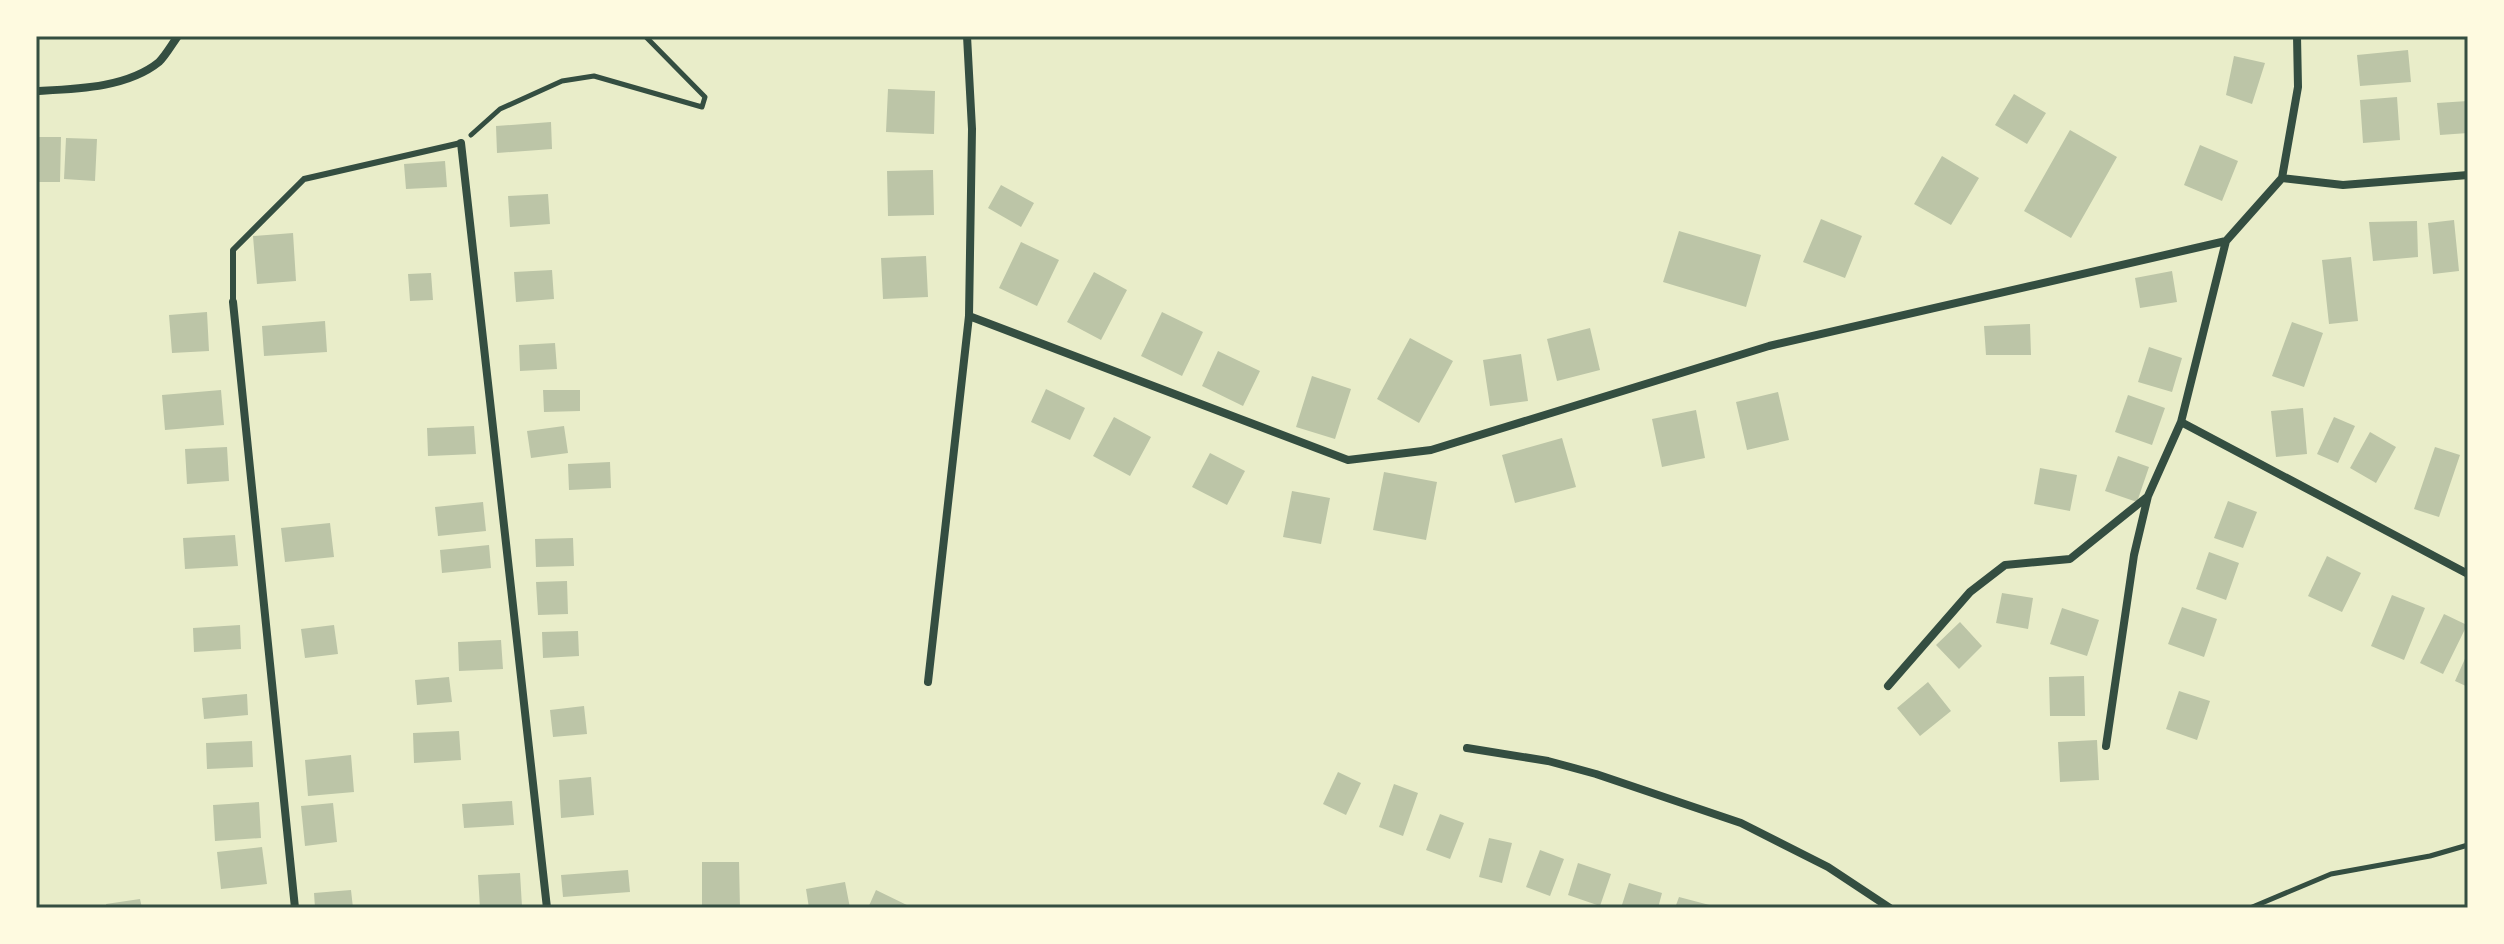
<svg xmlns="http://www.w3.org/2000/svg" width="2504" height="944" font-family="'Nunito Sans',sans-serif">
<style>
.building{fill:#bcc5a7}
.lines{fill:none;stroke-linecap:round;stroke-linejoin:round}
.path{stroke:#344e41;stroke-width:5}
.service{stroke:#344e41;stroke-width:6}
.minor{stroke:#344e41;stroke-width:8}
.neatline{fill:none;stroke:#344e41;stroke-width:3}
</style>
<rect width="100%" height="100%" fill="#e9edc9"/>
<!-- building -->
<path class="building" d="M2408,50L2411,82L2360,86L2357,55Z
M2234,56L2265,63L2252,104L2226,95Z
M888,89L935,91L934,134L886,132Z
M2014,94L2046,113L2027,144L1995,125Z
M2397,97L2400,140L2363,143L2360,100Z
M2468,101V133L2440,135L2437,103Z
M551,122L552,149L497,153L496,126Z
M2070,130L2117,157L2071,238L2024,211Z
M36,137H61L60,182H36Z
M66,138L97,139L95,181L64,179Z
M2200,145L2238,161L2222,201L2184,185Z
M1942,156L1979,178L1951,225L1914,204Z
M445,161L447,187L406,189L404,164Z
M933,170L934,215L888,216L887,171Z
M1001,185L1034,203L1021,227L988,208Z
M548,194L550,224L510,227L508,196Z
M1821,219L1862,236L1845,278L1803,262Z
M2454,220L2459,271L2433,274L2428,223Z
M2417,221L2418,257L2373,261L2369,222Z
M1679,231L1761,255L1746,307L1663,282Z
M293,233L296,281L257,284L253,236Z
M1021,242L1059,260L1037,306L999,288Z
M926,256L928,297L883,299L881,258Z
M2351,257L2358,321L2329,324L2322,260Z
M552,270L554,299L516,302L514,272Z
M2172,271L2177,302L2140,308L2135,278Z
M1094,272L1127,290L1101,340L1067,322Z
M431,273L433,300L410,301L408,274Z
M207,312L209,351L172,353L169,315Z
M1162,312L1203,332L1182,376L1141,356Z
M325,321L327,352L264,356L262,326Z
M2292,322L2323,333L2304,387L2272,376Z
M2030,324L2031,355H1986L1984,326Z
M1590,328L1600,370L1557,381L1547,339Z
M1410,338L1453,361L1419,423L1377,399Z
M555,343L557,369L520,371L519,345Z
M2149,347L2182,358L2172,392L2138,382Z
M1218,351L1260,371L1243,406L1202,386Z
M1521,354L1528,401L1490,406L1483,360Z
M1312,376L1351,389L1335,439L1296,427Z
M1046,389L1085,408L1070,440L1031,422Z
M221,390L224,425L165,430L162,395Z
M543,390H580V411L544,412Z
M1778,392L1789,440L1747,450L1736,402Z
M2128,395L2165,408L2152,445L2115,432Z
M2303,408L2307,454L2276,457L2271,411Z
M1696,410L1705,458L1662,467L1652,419Z
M1114,417L1151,437L1130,476L1093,456Z
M2334,417L2355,426L2338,463L2317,454Z
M474,426L476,454L428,456L427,428Z
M564,426L568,453L531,458L527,431Z
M2370,432L2396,447L2376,483L2350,468Z
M1562,438L1576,487L1515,503L1502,455Z
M227,447L229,481L187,484L185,449Z
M2435,447L2460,455L2439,517L2414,509Z
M1210,453L1245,471L1227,505L1192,487Z
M2118,456L2149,467L2137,502L2105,491Z
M610,462L611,488L569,490L568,464Z
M2040,468L2077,475L2070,511L2034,504Z
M1384,472L1437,482L1426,540L1373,530Z
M1292,491L1330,498L1321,544L1283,537Z
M2228,501L2257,512L2243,548L2214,538Z
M483,502L486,531L438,536L435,507Z
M330,523L334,557L285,562L281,528Z
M235,535L238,566L185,569L183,538Z
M573,538L574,566L536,567L535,539Z
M489,545L491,568L442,573L440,550Z
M2209,552L2239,563L2226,600L2196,589Z
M2327,556L2361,573L2342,612L2308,596Z
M567,581L568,614L538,615L536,582Z
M2002,593L2033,598L2028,629L1996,623Z
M2392,595L2425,608L2404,660L2371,646Z
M2182,607L2217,619L2204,657L2168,644Z
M2062,608L2099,620L2087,656L2050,644Z
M2444,614L2467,625L2443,674L2420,663Z
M1960,622L1982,646L1959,669L1936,645Z
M240,625L241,649L194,652L193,628Z
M334,625L338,654L305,658L301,629Z
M578,631L579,656L543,658L542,632Z
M501,640L503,669L459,671L458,642Z
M2468,652V687L2455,681Z
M2084,676L2085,716H2050L2049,677Z
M449,677L452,702L417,705L415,680Z
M1928,682L1951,711L1920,736L1897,708Z
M2179,691L2210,701L2197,740L2166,729Z
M247,694L248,715L204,719L202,698Z
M584,706L587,734L553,737L550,710Z
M459,731L461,760L414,763L413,733Z
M2097,740L2099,780L2060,782L2058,742Z
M252,741L253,767L207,769L206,743Z
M351,755L354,792L308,796L305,760Z
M1338,772L1361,783L1346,815L1323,804Z
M591,777L594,815L561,818L559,780Z
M1394,784L1418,793L1403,836L1379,827Z
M512,801L514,825L464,828L462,804Z
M259,802L261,838L215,841L213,805Z
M333,803L337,842L305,846L301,806Z
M1440,814L1464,823L1450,859L1426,850Z
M1489,838L1512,843L1502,883L1479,877Z
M262,847L267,884L221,889L217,852Z
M1540,850L1564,859L1550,896L1526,887Z
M702,862H739L740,908H702Z
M1578,863L1611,874L1600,906L1568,895Z
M628,870L630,892L563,897L561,875Z
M520,873L522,907L480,908L478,875Z
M845,882L850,908H809L806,889Z
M1629,883L1662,893L1658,908H1621Z
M351,890L353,908H315L314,893Z
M876,890L913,908H868Z
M1679,897L1717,907V908H1675Z
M140,899L142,908H107L106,904Z"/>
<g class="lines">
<!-- path -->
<path class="path" d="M471,135L500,109L562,81L594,76L702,107L705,97L645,36
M2250,908L2331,874L2430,856L2468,845"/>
<!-- service -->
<path class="service" d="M233,302V250L304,179L461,143"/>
<!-- minor -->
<path class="minor" d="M36,91C76,89 127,88 159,62C166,55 172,44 178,36
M461,143L547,908
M2282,178L2343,185L2468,175
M2282,178L2298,87L2297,36
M233,302L295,908
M969,316L1348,460L1431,450L1769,346L2226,241L2282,178
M2181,422L2468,574
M928,682L969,316L972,129L967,36
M1888,686L1970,592L2005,565L2070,559L2147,497
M2106,746L2134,555L2148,496L2181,422L2226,241
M1467,748L1548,761L1596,774L1741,823L1828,867L1890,908"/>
</g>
<!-- border -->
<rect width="2504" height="944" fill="none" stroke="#fefae0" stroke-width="76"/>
<rect x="38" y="38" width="2428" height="868" class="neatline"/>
</svg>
